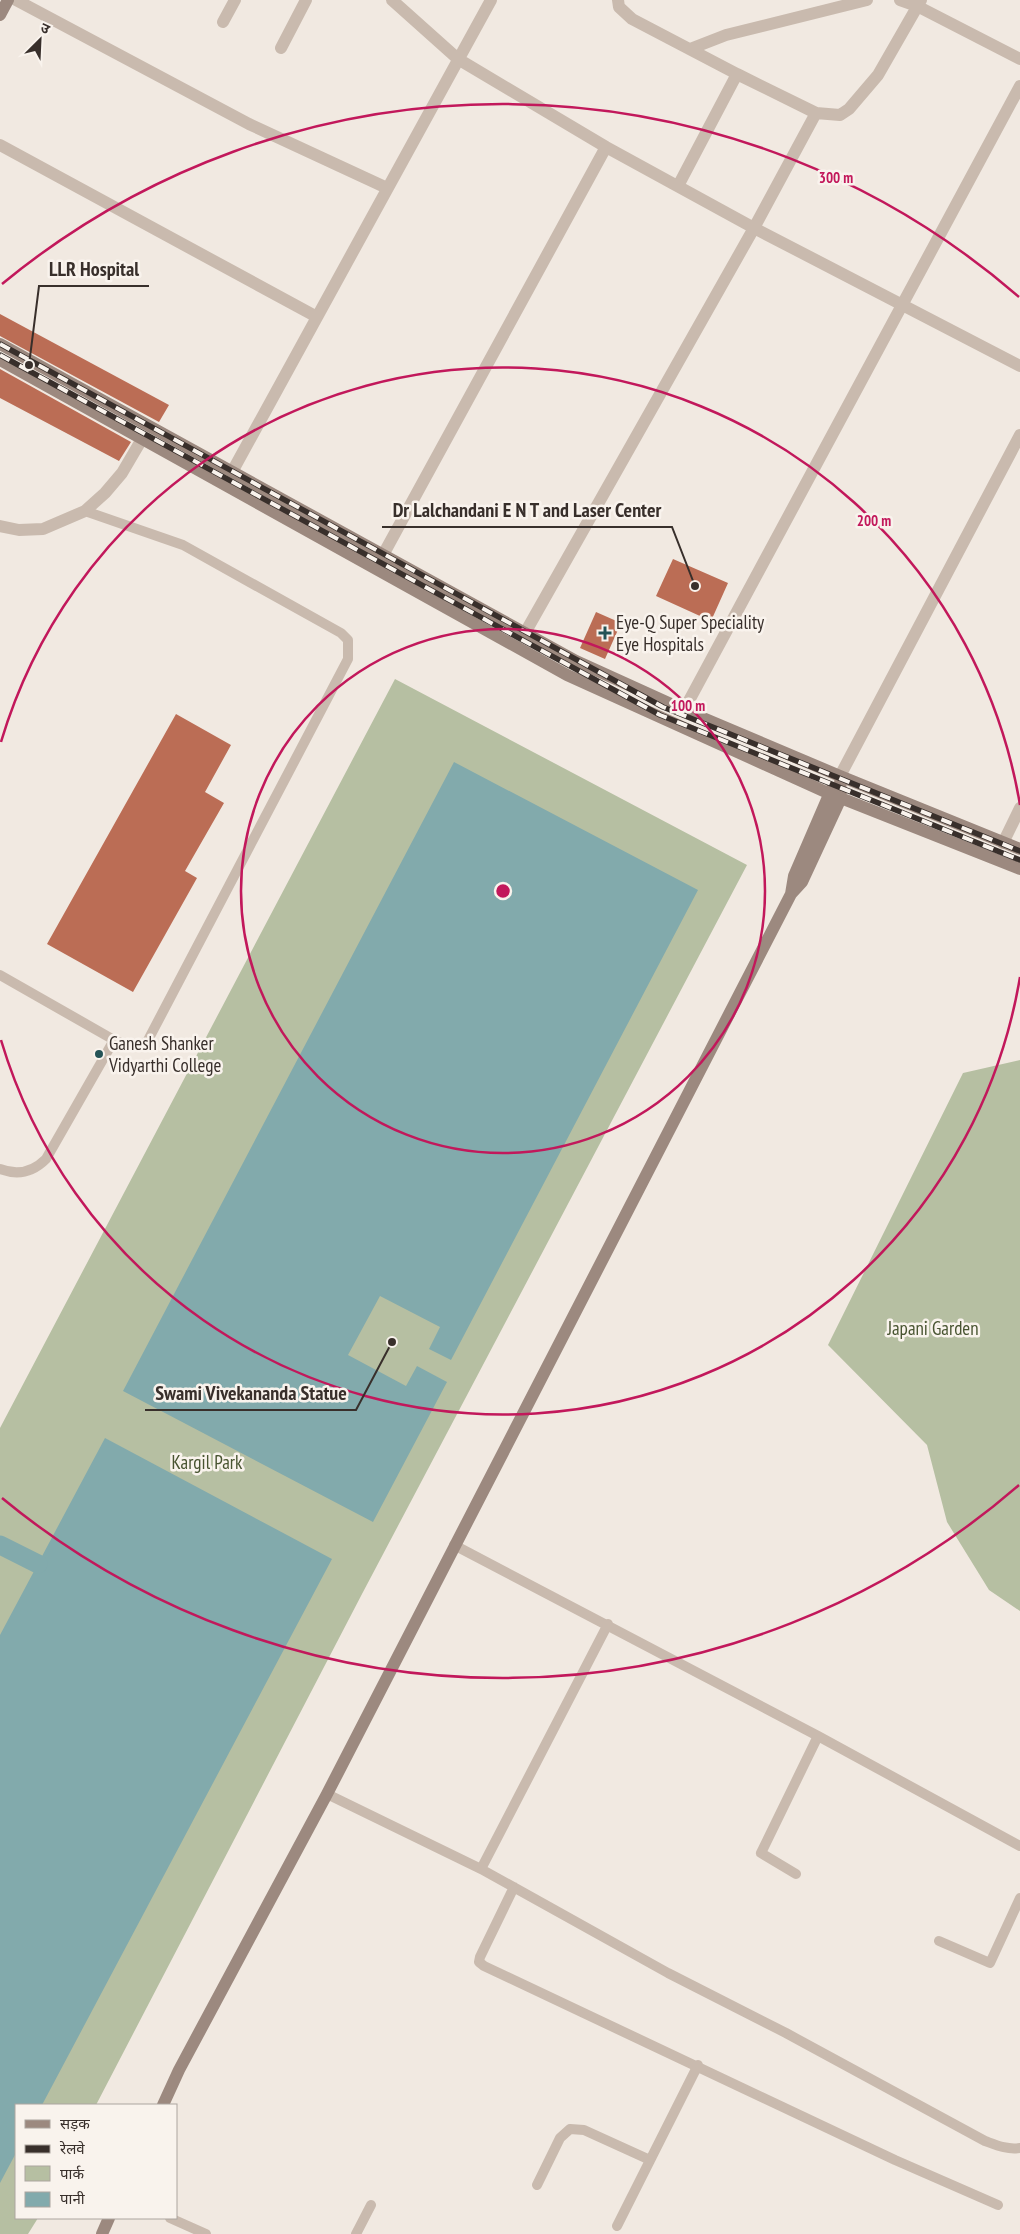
<svg xmlns="http://www.w3.org/2000/svg" width="1020" height="2234" font-family="'PT Sans Narrow','Noto Sans Devanagari',sans-serif">
<style>
.green{fill:#b6bfa2}
.water{fill:#82aaac}
.lines{fill:none;stroke-linecap:round;stroke-linejoin:round}
.canal{stroke:#82aaac;stroke-width:19}
.building{fill:#bb6d55}
.lane{stroke:#c9baae;stroke-width:10}
.street{stroke:#c9baae;stroke-width:12}
.secondary{stroke:#9c897f;stroke-width:12}
.rail-casing{stroke:#382f2b;stroke-width:5.5}
.rail{stroke:#f9f3ed;stroke-width:4;stroke-dasharray:11;stroke-linecap:butt}
.ring{fill:none;stroke:#c2185b;stroke-width:2.5}
.poi-dot{fill:#245356;stroke:#f9f3ed;stroke-width:2}
.labels{text-anchor:middle;stroke-width:5;stroke-linejoin:round;paint-order:stroke}
.poi-label{font-size:19px;fill:#382f2b;stroke:#f9f3ed;text-anchor:start}
.park-label{font-size:19px;fill:#485431;stroke:#f9f3ed}
.centre{fill:#c2185b;stroke:#f9f3ed;stroke-width:2.5}
.ring-label{font-size:15px;text-anchor:middle;font-weight:bold;fill:#c2185b;stroke:#f9f3ed;stroke-width:5;stroke-linejoin:round;paint-order:stroke}
.leader{fill:none;stroke:#382f2b;stroke-width:2}
.callout-dot{fill:#382f2b;stroke:#f9f3ed;stroke-width:2}
.callout-label{font-size:20px;text-anchor:middle;font-weight:bold;fill:#382f2b;stroke:#f9f3ed;stroke-width:5;stroke-linejoin:round;paint-order:stroke}
</style>
<rect width="100%" height="100%" fill="#f1e9e1"/>
<!-- green -->
<path class="green" d="M395,679L747,865L362,1594L96,2105H16V2218H38L28,2234H0V1428Z
M1020,1060V1611L989,1590L947,1522L927,1445L828,1345L963,1073Z"/>
<!-- water -->
<path class="water" d="M454,762L698,890L451,1360L429,1349L440,1327L380,1296L348,1355L406,1386L417,1366L447,1382L373,1522L123,1391Z
M105,1438L332,1559L42,2105H16V2153L0,2183V1635Z"/>
<g class="lines">
<!-- canal -->
<path class="canal" d="M0,1545L38,1564"/>
</g>
<!-- building -->
<path class="building" d="M0,314L169,405L159,422L0,336Z
M0,369L131,442L119,461L0,398Z
M673,559L728,583L711,621L656,596Z
M596,612L621,623L605,659L580,648Z
M176,714L231,745L205,792L224,803L185,871L197,878L133,992L47,944Z"/>
<g class="lines">
<!-- lane -->
<path class="lane" d="M0,975L114,1040C127,1045 135,1049 147,1042L348,659V640L341,633L183,545L85,511
M0,1169C18,1176 33,1172 46,1159L114,1040
M454,1545L818,1736L1020,1846
M327,1794L481,1869L608,1624
M481,1869L668,1973L786,2033L985,2141C996,2145 1007,2150 1020,2148
M796,1874L761,1853L818,1736
M514,1887L480,1957L479,1962L484,1966L895,2160L998,2205
M939,1941L990,1963L1020,1898
M537,2185L560,2138L570,2129L584,2130L650,2160
M170,2218L206,2234
M617,2226L698,2065
M356,2234L371,2205"/>
<!-- street -->
<path class="street" d="M16,0L249,124L387,188
M392,0L458,59L606,147L754,228L1020,366
M618,0L619,7L632,19L737,74
M900,0L917,6L1020,59
M223,22L235,0
M281,48L306,0
M690,49L726,35L867,0
M0,145L317,317
M678,186L737,74L816,113L840,115L849,109L878,75L921,0
M232,472L491,0
M0,526L19,530L43,529L85,511L105,493L122,473L142,439
M383,555L606,147
M525,633L754,228L816,113
M684,710L1020,86
M840,776L1020,435
M1003,843L1020,808"/>
<!-- secondary -->
<path class="secondary" d="M0,15L8,0
M0,344L576,661L684,710L840,776L1020,849
M0,360L567,675L828,793L1020,869
M791,894L794,876L832,788
M163,2105L179,2070L327,1794L791,894L802,882L841,798L840,776
M102,2234L109,2218"/>
<defs>
<path id="rail" d="M0,344L663,707L1020,851
M0,355L660,715L1020,860"/>
</defs>
<!-- rail casing -->
<use href="#rail" class="rail-casing"/>
<!-- rail -->
<use href="#rail" class="rail"/>
</g>
<!-- distance rings -->
<g class="ring">
<circle cx="503" cy="891" r="262"/>
<path d="M1020 977A524 524 0 0 1 1 1040M1 742A524 524 0 0 1 1020 805"/>
<path d="M1019 1485A787 787 0 0 1 2 1498M2 284A787 787 0 0 1 1019 297"/>
</g>
<!-- markers -->
<g class="poi-dot">
<path d="M602.5 625.5h5v5h5v5h-5v5h-5v-5h-5v-5h5z"/>
<circle cx="99" cy="1054" r="5"/>
</g>
<g class="labels">
<!-- poi labels -->
<g class="poi-label">
<text x="616" y="629">Eye-Q Super Speciality<tspan x="616" dy="22">Eye Hospitals</tspan></text>
<text x="109" y="1050">Ganesh Shanker<tspan x="109" dy="22">Vidyarthi College</tspan></text>
</g>
<!-- park labels -->
<g class="park-label">
<text x="933" y="1335">Japani Garden</text>
<text x="207" y="1469">Kargil Park</text>
</g>
</g>
<circle cx="503" cy="891" r="8" class="centre"/>
<g class="ring-label">
<text x="836" y="183">300 m</text>
<text x="874" y="526">200 m</text>
<text x="688" y="711">100 m</text>
</g>
<!-- callouts -->
<path class="leader" d="M29 365L39 286H149M695 586L672 527H382M392 1342L356 1410H145"/>
<g class="callout-dot">
<circle cx="29" cy="365" r="5"/>
<circle cx="695" cy="586" r="5"/>
<circle cx="392" cy="1342" r="5"/>
</g>
<g class="callout-label">
<text x="94" y="276">LLR Hospital</text>
<text x="527" y="517">Dr Lalchandani E N T and Laser Center</text>
<text x="251" y="1400">Swami Vivekananda Statue</text>
</g>
<!-- legend -->
<rect x="15" y="2104" width="162" height="115" fill="#f9f3ed" stroke="#aca59f"/>
<rect x="25" y="2120" width="25" height="8" fill="#9c897f" stroke="#aca59f"/>
<text x="60" y="2129" font-size="15" fill="#382f2b">सड़क</text>
<rect x="25" y="2145" width="25" height="8" fill="#382f2b" stroke="#aca59f"/>
<text x="60" y="2154" font-size="15" fill="#382f2b">रेलवे</text>
<rect x="25" y="2166" width="25" height="15" fill="#b6bfa2" stroke="#aca59f"/>
<text x="60" y="2179" font-size="15" fill="#382f2b">पार्क</text>
<rect x="25" y="2192" width="25" height="15" fill="#82aaac" stroke="#aca59f"/>
<text x="60" y="2204" font-size="15" fill="#382f2b">पानी</text>
<!-- north arrow -->
<g transform="translate(40 40) rotate(24)" stroke="#f9f3ed" stroke-width="4" paint-order="stroke">
<path d="M0-4L9 19L0 12L-9 19Z" fill="#382f2b"/>
<text y="-8" font-size="14" font-weight="bold" text-anchor="middle" fill="#382f2b">उ</text>
</g>
</svg>
